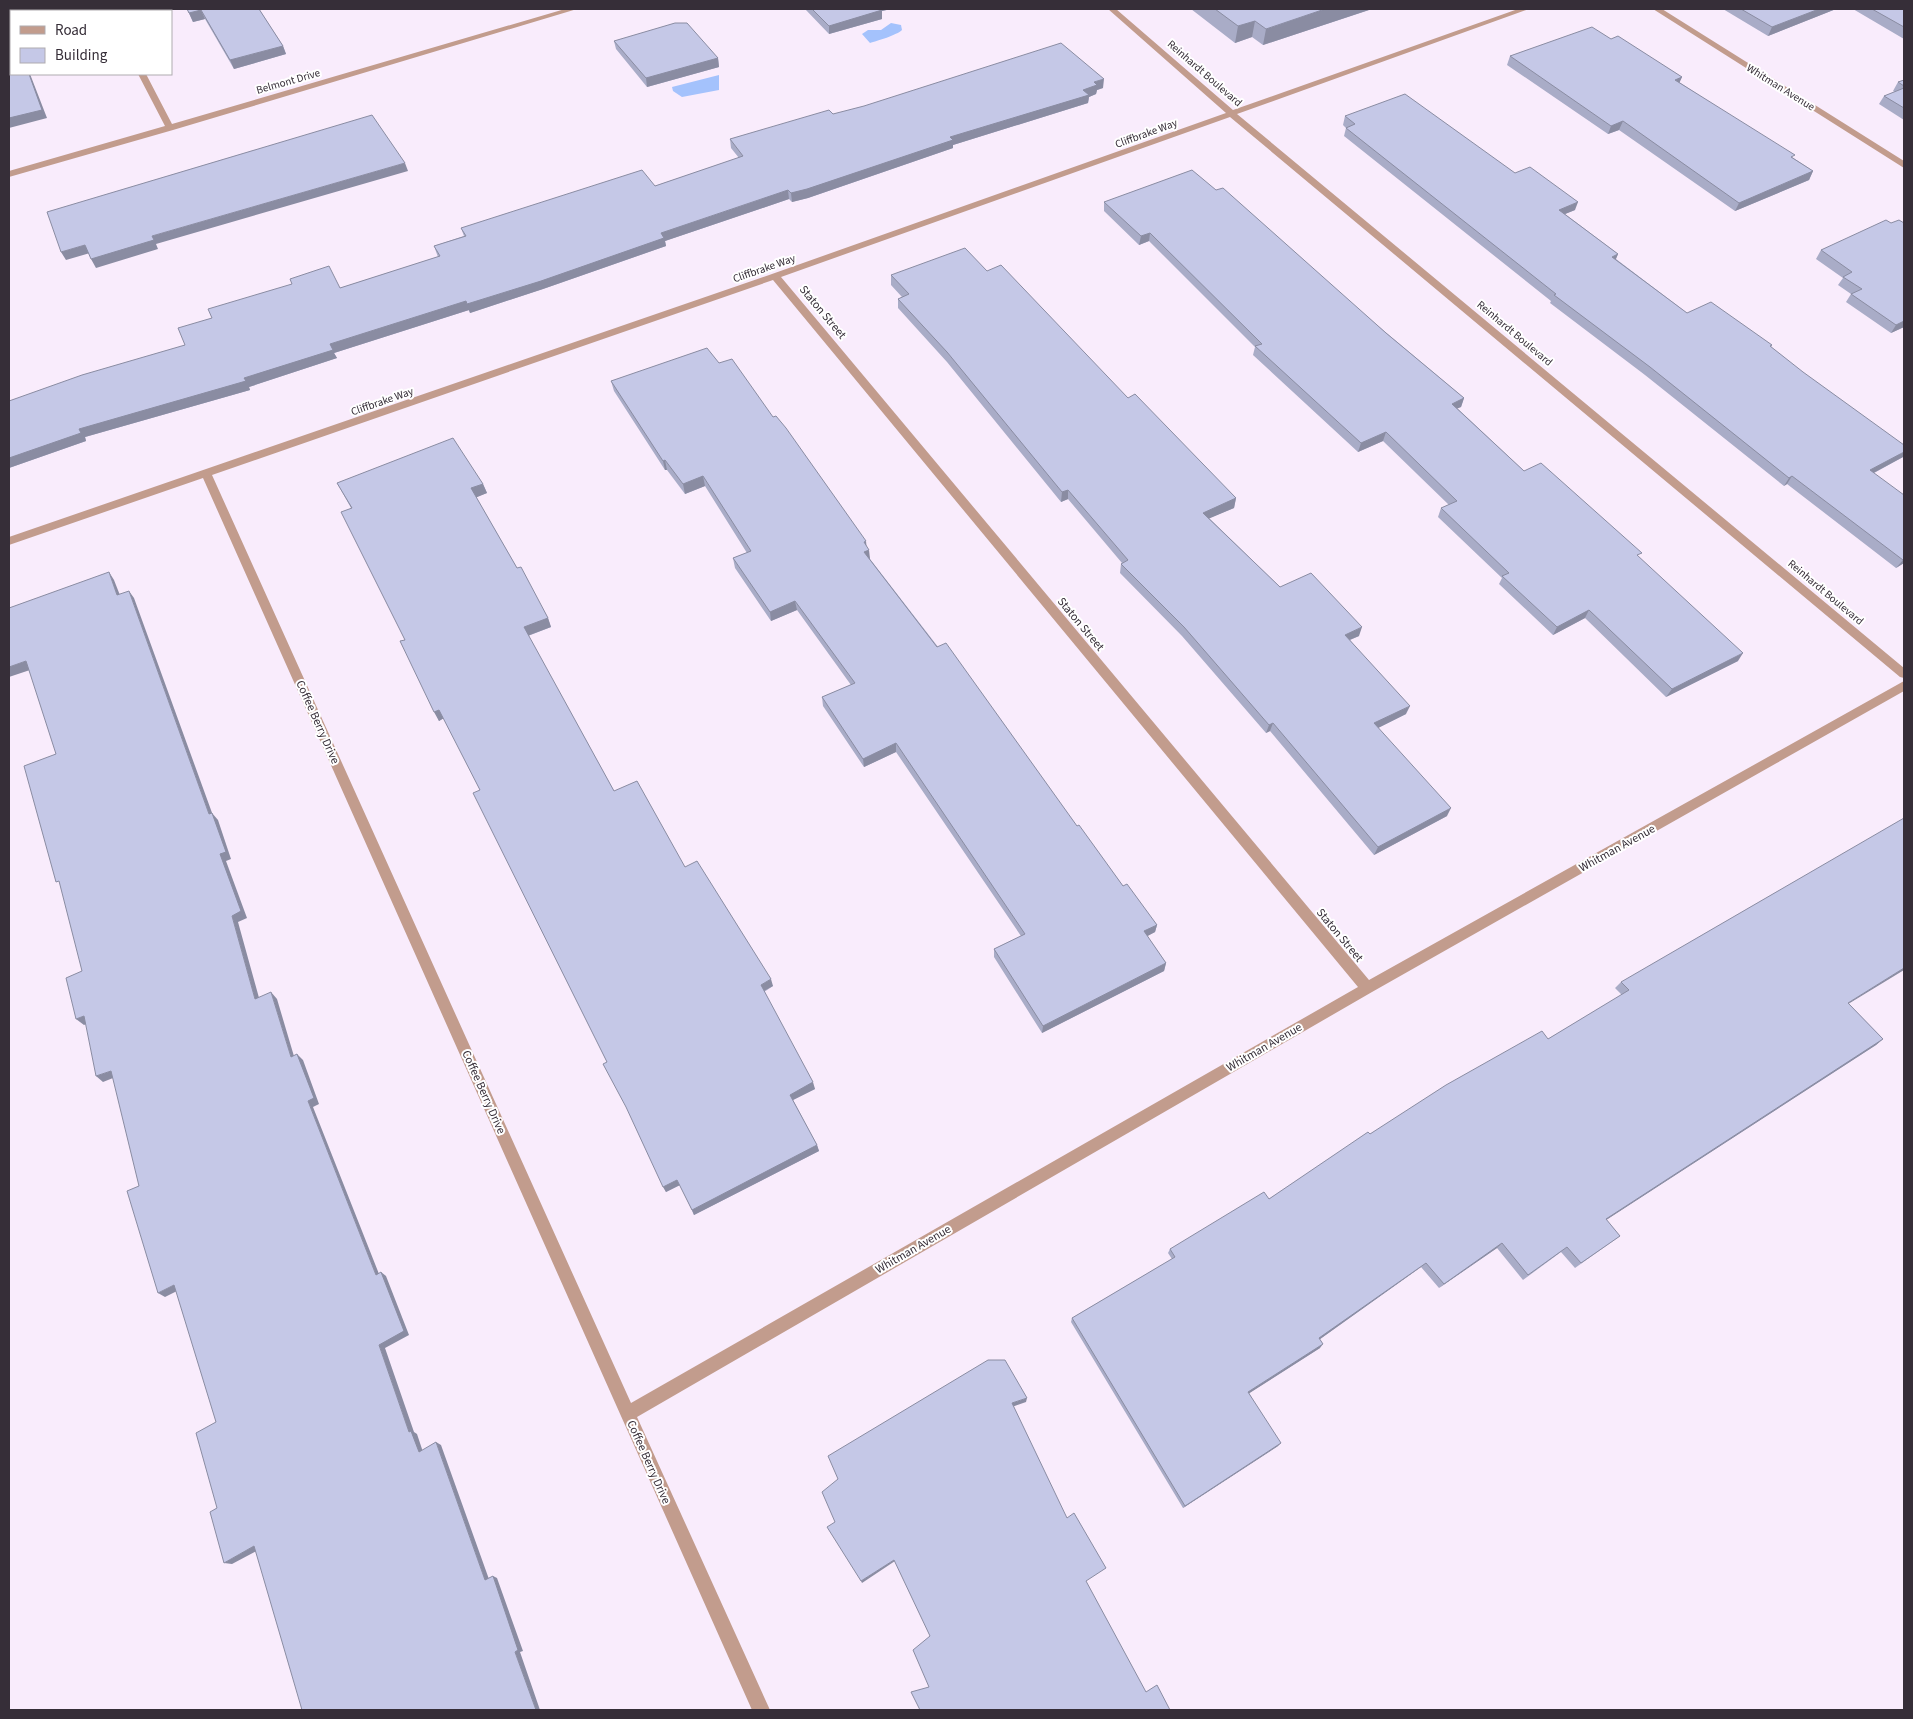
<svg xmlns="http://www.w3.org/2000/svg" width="1913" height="1719" font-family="'Source Sans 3',sans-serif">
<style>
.water{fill:#a4c2fc}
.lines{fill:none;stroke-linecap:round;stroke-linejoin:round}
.minor{fill:#c29c8d;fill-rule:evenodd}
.wall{fill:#a9acc7}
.shaded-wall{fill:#8a8ca2}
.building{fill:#c5c8e7;stroke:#8a8ca2}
.labels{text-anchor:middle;stroke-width:4;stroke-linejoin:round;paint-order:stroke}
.far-street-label{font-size:11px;fill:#362e38;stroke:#fff}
.street-label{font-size:12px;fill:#362e38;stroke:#fff}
</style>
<rect width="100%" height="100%" fill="#f9ecfc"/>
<!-- water -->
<path class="water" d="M891,23L901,25L902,30C897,35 877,41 870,43L862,34L868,30H881Z
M719,75V90L682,97L673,91L672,87Z"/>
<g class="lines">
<!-- minor -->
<path class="minor" d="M104,9H112L113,11H105Z
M565,9H577L173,130L9,177V171L165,126L138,74H146L172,124Z
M1108,9H1116L1233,110L1518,9H1529L1237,114L1904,668V678L1900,677L1230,117L781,277L1369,980L1904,681V691L1372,992L637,1417L770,1710H752L203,478L9,545V537L772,274L1226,113ZM773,280L1358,987L631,1403L212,475Z
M1653,9H1662L1904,161V168Z"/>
</g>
<!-- wall -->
<path class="wall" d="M187,9H259L283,46L286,54L234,69L205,19L193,22Z
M805,9H891L882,11V19L829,34Z
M1191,9H1372L1263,45L1252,37L1235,43Z
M1723,9H1836L1768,36Z
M1853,9H1904V39Z
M1611,39L1682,77L1679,82L1813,171L1809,180L1735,211L1619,130L1608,134L1507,65L1510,56Z
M614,41L718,58L719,67L647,87L616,49Z
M1904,80V120L1879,104L1884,96L1895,92L1893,91L1898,82Z
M1103,88L1097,90L1096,94L1089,97L1088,103L953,145V148L808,198L792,202L789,199L665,241L666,246L543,289L470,313L469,310L334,353L337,358L249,387L250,390L85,437L86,441L9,468L185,345L340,288L438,257L434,246L464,236L461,228L655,186L739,158L731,148L730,139L833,114Z
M1345,116L1515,173L1575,210L1565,214L1618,254L1616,259L1687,313L1772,345L1771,347L1903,457L1874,473L1904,563L1896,568L1787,484L1784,486L1645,375L1550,303L1551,301L1344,136L1346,128L1343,125Z
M1216,190L1464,398L1461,407L1457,408L1524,471L1639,558L1738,661L1666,697L1585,618L1553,635L1499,584L1502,578L1438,517L1441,508L1449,505L1383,441L1358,452L1253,355L1255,347L1149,241L1139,245L1104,211V202Z
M1891,223H1904V327L1891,333L1846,302L1851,294L1838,285L1843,278L1816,259L1821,250Z
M987,271L1128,398L1236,498L1234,508L1209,518L1280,587L1359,636L1350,640L1406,714L1378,728L1447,816L1374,855L1270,731L1266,733L1182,636L1120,573L1121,564L1122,563L1068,499L1061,502L947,362L898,308V299L902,297L891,285V275Z
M719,363L866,546L870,559L1123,886L1157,925L1155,932L1147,936L1166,963L1164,971L1042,1033L994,957V949L1021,936L896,752L864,767L823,706L822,697L851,685L797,610L771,621L735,568L733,558L747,553L705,486L685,494L667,470H665L614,391L611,381Z
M337,483L483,484L487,493L476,497L517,568L548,618L551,627L528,636L614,791L685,867L773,986L764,992L815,1089L793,1100L817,1145L819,1151L694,1215L680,1185L666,1192L607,1062L480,790L444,718L439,721L405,640L351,508Z
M1621,982L1849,1004L1883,1039L1876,1045L1606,1220L1620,1236L1575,1268L1561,1252L1523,1280L1497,1248L1439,1288L1421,1267L1320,1339V1348L1249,1393L1278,1446L1183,1508L1071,1322L1072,1318L1172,1259L1168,1253L1170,1249L1269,1199L1370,1134L1548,1039L1622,995L1615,988Z"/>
<!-- shaded-wall -->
<path class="shaded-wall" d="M877,9H891L882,11V19L829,34V26Z
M1325,9H1372L1263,45L1266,29Z
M1819,9H1836L1768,36L1772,27Z
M201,10L205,19L193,22L189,13Z
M1255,21L1252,37L1235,43L1238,26Z
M283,46L286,54L234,69L230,60Z
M718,58L719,67L647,87L646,78Z
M29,74H30L47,118L9,128V118Z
M1682,77L1678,86L1675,80Z
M1104,79L1103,88L1097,90L1096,94L1089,97L1088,103L953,145V148L808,198L792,202L791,193L1083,90L1094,82Z
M1623,121L1619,130L1608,134L1611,126Z
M405,163L408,171L156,244L158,249L96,268L91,259L152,236Z
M1813,171L1809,180L1735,211L1739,203Z
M788,190L789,199L665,241L666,246L543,289L470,313L467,304L661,233Z
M1578,202L1575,210L1555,218L1559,210Z
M1150,233L1149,241L1139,245L1141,236Z
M85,245L90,253L66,260L61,252Z
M1618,254L1614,263L1612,257Z
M466,301L469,310L334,353L337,358L249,387L250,390L85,437L86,441L9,468V458L79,429L244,378L330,344Z
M1904,321V327L1891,333L1896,325Z
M1464,398L1461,407L1449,412L1452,404Z
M1386,432L1383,441L1358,452L1361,443Z
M1904,452V456L1903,457L1864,478L1870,470Z
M665,460L667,470H665L663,461Z
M703,476L705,486L685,494L683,484Z
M1792,476L1787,484L1784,486L1789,478Z
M483,484L487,493L475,498L471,488Z
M1068,490V499L1061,502L1062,492Z
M1236,498L1234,508L1201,522L1203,513Z
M866,541L867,551L869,550L870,559L865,561L864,542Z
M1904,559V563L1896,568L1903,560Z
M109,572L114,580L123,603L117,595Z
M129,591L134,598L215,821L209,814Z
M795,601L797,610L771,621L770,612Z
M1589,610L1585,618L1553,635L1557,627Z
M548,618L551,627L527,636L524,627Z
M1362,627L1359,636L1342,643L1345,635Z
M1743,653L1738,661L1666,697L1672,689Z
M26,661L33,669L9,677V667Z
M1410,706L1406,714L1370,732L1374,723Z
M439,710L444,718L439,721L434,712Z
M1273,723L1270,731L1266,733L1269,725Z
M896,743V752L864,767L863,759Z
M1451,808L1447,816L1374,855L1378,847Z
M212,813L218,820L231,859L226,861L247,918L238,922L261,1005L255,999L232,916Z
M1157,925L1155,932L1142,939L1144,931Z
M1166,963L1164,971L1042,1033L1043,1026Z
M1904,968V970L1840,1009L1848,1003Z
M771,979L773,986L762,992L761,985Z
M271,992L277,999L296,1063L291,1057Z
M84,1016L91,1022L84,1025L76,1019Z
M1883,1039L1876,1045L1600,1224L1606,1219Z
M297,1054L303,1060L319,1104L313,1107L381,1279L376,1275L308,1101Z
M111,1071L118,1076L103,1082L96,1076Z
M813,1082L815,1089L791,1101L790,1095Z
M817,1145L819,1151L694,1215L692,1210Z
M677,1180L680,1185L666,1192L663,1187Z
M1502,1243L1497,1248L1439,1288L1444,1284Z
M1426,1263L1421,1267L1316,1342L1319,1338Z
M381,1272L386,1276L409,1335L385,1348L414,1432L417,1434L424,1455L419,1452L409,1432L379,1345Z
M174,1285L181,1289L165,1297L158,1293Z
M1323,1344L1320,1348L1245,1396L1248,1392Z
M1027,1398L1026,1402L1012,1407V1403Z
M436,1442L441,1445L490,1582L485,1580Z
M1281,1443L1278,1446L1183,1508L1185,1506Z
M254,1546L262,1548L232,1564L224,1563Z
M894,1560L895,1561L862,1583L861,1581Z
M493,1576L497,1578L523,1651L520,1652L540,1710H536L515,1652Z"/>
<!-- building -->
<path class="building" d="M187,9H259L283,46L230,60L201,10L189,13Z
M812,9H881L882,10L829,26Z
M1215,9H1325L1266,29L1255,21L1238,26Z
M1741,9H1819L1772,27Z
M1872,9H1904V27Z
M9,20L11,27V74H29L42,110L9,118Z
M675,23H687L718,58L646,78L614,41Z
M1592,27L1611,39L1618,36L1682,77L1675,80L1795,155L1791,157L1813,171L1739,203L1623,121L1611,126L1510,56Z
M1061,43L1104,79L1094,82L1097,85L1083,90L1089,95L950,137L953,140L807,189L791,193L788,190L661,233L664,238L541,281L467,304L466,301L330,344L333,350L244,378L246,381L79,429L81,433L9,458V401L82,375L185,345L178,328L212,318L208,309L292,284L290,279L329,266L340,288L440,256L434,246L466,236L461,228L642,170L655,186L743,156L730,139L829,110L833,114L864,106Z
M1904,80V86L1898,82Z
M1904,88V108L1884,96Z
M1405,94L1515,173L1530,167L1578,202L1559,210L1618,254L1612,257L1687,313L1711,302L1772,345L1770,346L1803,372L1904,445V452L1870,470L1904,495V559L1903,560L1792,476L1789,478L1650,367L1554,295L1556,294L1346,128L1355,124L1345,116Z
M372,115L405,163L152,236L154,240L91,259L85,245L61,252L47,212Z
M1192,170L1216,190L1223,188L1386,333L1464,398L1452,404L1524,471L1541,463L1642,553L1637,555L1743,653L1672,689L1589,610L1557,627L1502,576L1509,573L1441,508L1457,501L1386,432L1361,443L1255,346L1262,344L1150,233L1141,236L1104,202Z
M1886,220L1891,223L1899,220L1904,223V321L1896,325L1851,294L1862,289L1843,277L1852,272L1821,250Z
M965,248L987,271L1001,265L1128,398L1135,394L1236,498L1203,513L1280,587L1311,573L1362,627L1345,635L1410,706L1374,723L1451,808L1378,847L1273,723L1269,725L1184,627L1121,564L1128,560L1068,490L1062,492L947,352L898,299L909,294L891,275Z
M707,348L719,363L732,359L773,417L776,416L786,428L866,541L864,542L869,550L864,552L937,647L946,643L1077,826L1079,825L1123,886L1127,884L1157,925L1144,931L1166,963L1043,1026L994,949L1025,934L896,743L863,759L822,697L855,683L795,601L770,612L733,558L751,551L703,476L683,484L665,460L663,461L611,381Z
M453,438L483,484L471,488L517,568L521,567L548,618L524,627L614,791L637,781L685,867L697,861L771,979L761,985L813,1082L790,1095L817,1145L692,1210L677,1180L663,1187L626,1107L603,1064L607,1062L473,793L480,790L439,710L434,712L400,641L405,640L341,512L352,508L337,483Z
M109,572L117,595L129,591L209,814L212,813L226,852L220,854L241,911L232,916L255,999L271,992L291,1057L297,1054L314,1098L308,1101L376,1275L381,1272L404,1331L379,1345L409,1432L411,1431L419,1452L436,1442L485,1580L493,1576L518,1650L515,1652L536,1710H302L254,1546L224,1563L210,1512L217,1508L196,1433L216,1422L174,1285L158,1293L127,1191L139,1186L111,1071L96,1076L84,1016L76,1019L66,978L82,971L59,881L56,882L24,766L56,754L26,661L9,667V608Z
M1904,818V968L1848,1003L1883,1039L1606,1219L1620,1236L1581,1263L1567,1247L1528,1275L1502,1243L1444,1284L1426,1263L1319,1338L1323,1344L1248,1392L1281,1443L1185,1506L1072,1318L1175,1257L1170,1249L1264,1192L1269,1199L1368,1132L1370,1134L1446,1085L1542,1031L1548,1039L1629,990L1621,982Z
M988,1360H1005L1027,1398L1012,1403L1067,1518L1074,1513L1106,1568L1086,1581L1146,1692L1157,1685L1170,1710H920L911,1692L929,1687L913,1650L930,1636L894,1560L861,1581L827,1527L835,1522L822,1492L838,1479L828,1456Z"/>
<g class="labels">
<!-- far-street labels -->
<g class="far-street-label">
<text transform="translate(1205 73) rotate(41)" y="4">Reinhardt Boulevard</text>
<text transform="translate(288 81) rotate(-16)" y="4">Belmont Drive</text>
<text transform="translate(1781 87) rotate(32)" y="4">Whitman Avenue</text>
<text transform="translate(1146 133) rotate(-20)" y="4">Cliffbrake Way</text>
<text transform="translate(764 268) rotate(-19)" y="4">Cliffbrake Way</text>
<text transform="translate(1515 333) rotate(40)" y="4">Reinhardt Boulevard</text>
<text transform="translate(382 401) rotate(-19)" y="4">Cliffbrake Way</text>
<text transform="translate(1826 592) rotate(40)" y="4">Reinhardt Boulevard</text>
</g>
<!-- street labels -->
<g class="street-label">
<text transform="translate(823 312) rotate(50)" y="4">Staton Street</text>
<text transform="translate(1081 624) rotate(50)" y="4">Staton Street</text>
<text transform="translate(318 722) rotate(66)" y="4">Coffee Berry Drive</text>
<text transform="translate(1617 848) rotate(-29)" y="4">Whitman Avenue</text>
<text transform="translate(1340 935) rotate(50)" y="4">Staton Street</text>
<text transform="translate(1264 1047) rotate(-30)" y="4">Whitman Avenue</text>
<text transform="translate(484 1092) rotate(66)" y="4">Coffee Berry Drive</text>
<text transform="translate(913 1249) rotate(-30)" y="4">Whitman Avenue</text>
<text transform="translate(649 1462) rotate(66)" y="4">Coffee Berry Drive</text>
</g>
</g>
<!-- border -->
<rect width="1913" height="1719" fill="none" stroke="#362e38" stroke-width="20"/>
<!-- legend -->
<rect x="10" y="10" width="162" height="65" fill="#ffffff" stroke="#afabaf"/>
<rect x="20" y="26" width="25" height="8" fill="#c29c8d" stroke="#afabaf"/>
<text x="55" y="35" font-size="15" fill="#362e38">Road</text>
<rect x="20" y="48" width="25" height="15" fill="#c5c8e7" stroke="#afabaf"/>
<text x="55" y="60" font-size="15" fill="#362e38">Building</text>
</svg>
